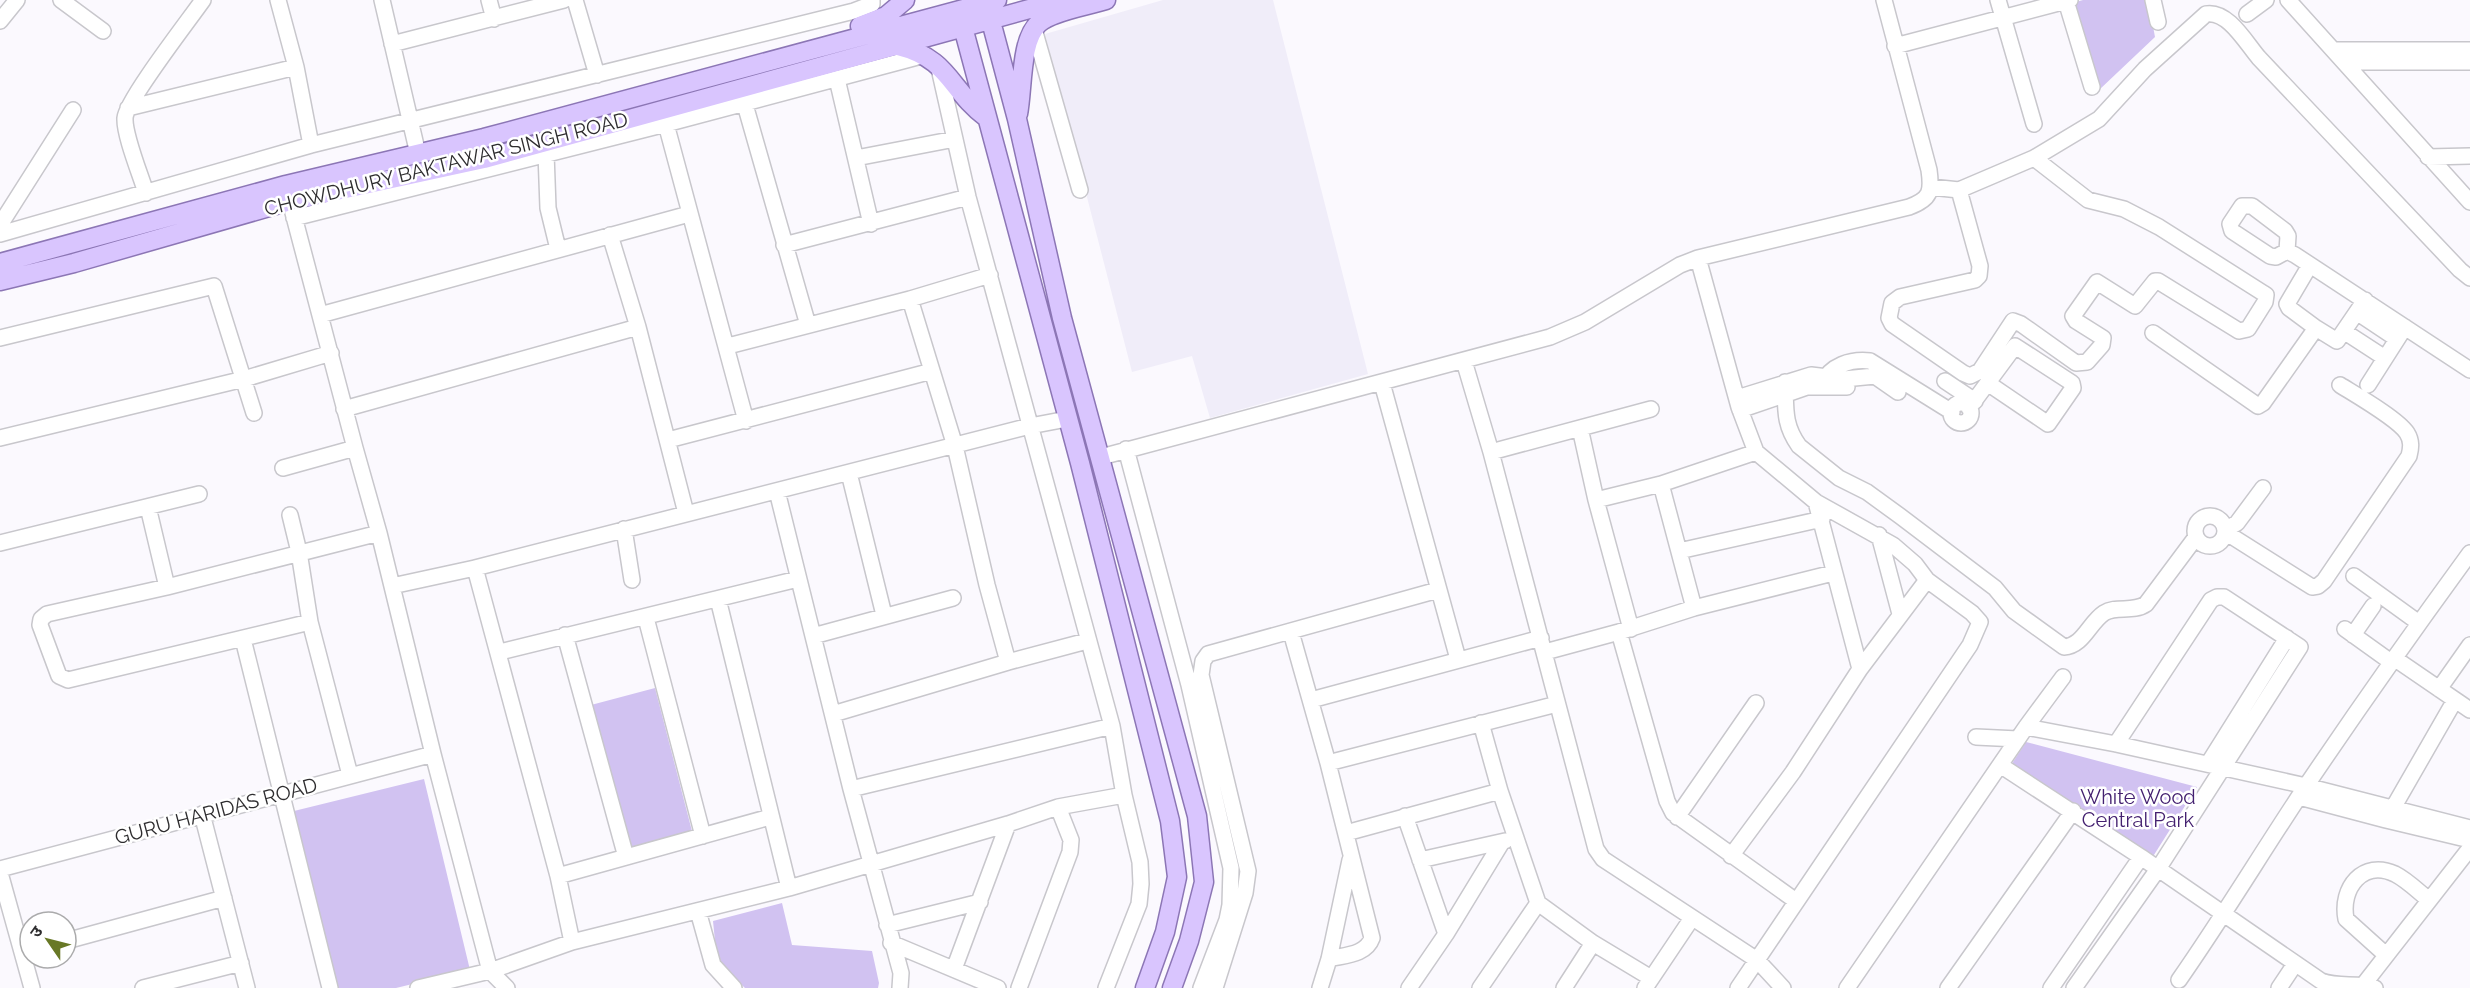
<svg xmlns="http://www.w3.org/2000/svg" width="2470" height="988" font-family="Raleway,'Noto Sans Devanagari',sans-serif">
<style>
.built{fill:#f0edf9}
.green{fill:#d1c2f1}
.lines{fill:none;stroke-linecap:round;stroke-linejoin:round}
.minor-casing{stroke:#c8c7cc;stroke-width:18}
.major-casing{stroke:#8c76b5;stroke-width:21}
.minor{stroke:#fff;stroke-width:15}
.major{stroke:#d9c5fe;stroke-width:18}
.labels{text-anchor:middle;stroke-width:5;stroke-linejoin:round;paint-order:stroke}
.street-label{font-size:20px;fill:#2e2d2f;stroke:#fff}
.park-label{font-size:20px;fill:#442170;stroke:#fff}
</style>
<rect width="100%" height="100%" fill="#fbf9fe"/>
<!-- built -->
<path class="built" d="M1163,0H1273L1368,374L1210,418L1192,356L1132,372L1045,34Z"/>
<!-- green -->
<path class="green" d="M2083,0H2148L2155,37L2099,90L2072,3Z
M655,688L693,835L629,852L591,705Z
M2026,742L2197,787L2152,858L2011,765Z
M424,779L470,970L396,988H337L294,811Z
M782,903L792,945L872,951L879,983L878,988H745L717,961L713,921Z"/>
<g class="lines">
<defs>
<path id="minor" d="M61,0L103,31
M278,0L296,67L311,145
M382,0L418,154
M489,0L494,19
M575,0L597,75
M1998,0L2034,124
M2153,0L2158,22
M2288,0L2470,202
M2066,1L2092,87
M2247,14L2266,0
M0,21L17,0
M1034,29L1080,190
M392,44L564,0
M1895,46L2070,0
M2335,50H2470
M2344,62H2470
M938,64L968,197L1112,726L1124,795L1140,862L1141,884L1139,904L1106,988
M837,79L871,224
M742,94L808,325
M128,108L296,67
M666,124L746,421
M546,153L548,208L558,249
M2428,157L2470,156
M856,158L955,139
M1931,187L1959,190L2034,158L2099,119L2145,69L2206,14C2228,10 2246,43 2259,58L2460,270L2470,278
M287,190L355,448L379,533L433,754L490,971L507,988
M1959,190L1980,266L1979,276L1975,280L1900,297L1892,303L1889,318L1892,324L1963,373L1970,376L1980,371L2013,321L2021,324L2076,363L2087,362L2102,345L2103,338L2076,321L2073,316L2097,282L2135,306L2155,281H2158L2239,331L2248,329L2265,302L2266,295L2263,293L2159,227L2124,209L2088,200L2034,158
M146,193C141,176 124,135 125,118C126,101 189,20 203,0
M294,218L666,124L925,55
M0,225L73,110
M0,234L311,145L854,11L872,4V0
M610,235L638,327L686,513
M784,245L968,197
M2287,251L2288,236L2285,231L2252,206H2242L2230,224L2232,231L2270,256L2276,257L2287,251L2295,255L2470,370
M1698,258L1739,407L1756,452L1816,502L1893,545L1915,564L1927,580L1972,613L1980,622L1970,645L1738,988
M2310,265L2287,304L2289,308L2316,328
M910,299L955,446L987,585L1008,662
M2358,313L2397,339
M320,315L689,214
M2345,332L2385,358
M2153,333L2258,406L2263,403L2316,328L2337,341L2365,300
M0,338L214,286L254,413
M728,346L910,299L990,275
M1464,361L1491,452L1596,849L1603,859L1757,960L1783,988
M1945,381L1975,401
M1785,382C1786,407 1783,424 1799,446L1839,478L1867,492L1900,516L1995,588L2014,611L2064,647C2083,646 2089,623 2104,613C2116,605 2133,613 2146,604L2196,537
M1382,383L1458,659
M1822,384C1830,365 1851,359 1870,361L1952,412
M2368,385L2405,327
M1737,398L1811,375L1844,379L1875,376L1898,392
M1951 413a10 10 0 1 1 20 0a10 10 0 1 1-20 0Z
M1969,408L2015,346L2072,383L2073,388L2048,424L1989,384
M344,409L638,327
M1740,410L1807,387H1847
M1580,428L1596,500L1631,629
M0,438L244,379L331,353
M668,440L932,371
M1126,449L1189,685L1231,868L1230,905L1227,920L1201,988
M1491,452L1651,409
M1101,457L1550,337L1585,322L1680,265L1698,258L1909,207C1931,199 1932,191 1929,170L1884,0
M283,468L355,448
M849,473L884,615
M1661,484L1694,608
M777,491L851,789L901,973L900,988
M1596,500L1661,484L1756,452
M1816,502L1860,669
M148,507L167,587
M290,515L299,552L310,622L350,775
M2195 531a15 15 0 1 1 30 0a15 15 0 1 1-30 0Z
M624,529L632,580
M2225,530L2237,523L2263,488
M2225,532L2312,587L2318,586L2324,581L2409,456C2411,448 2412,441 2407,433C2398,419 2356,395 2340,385
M1879,535L1900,614
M0,543L199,494
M1679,551L1822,519
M475,568L558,876L572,942
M2354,576L2419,623
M392,586L475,568L1030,426L1067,419
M718,599L789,888
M646,618L703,836
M310,622L68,680L59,676L40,625L41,619L47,614L167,587L379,533
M2345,629L2391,662
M1291,632L1328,763L1372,938C1366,955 1345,955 1329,959
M1619,632L1667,801L1673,813L1796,901
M565,635L626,857
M2353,635L2373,606
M813,636L953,598
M243,639L330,988
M500,652L798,579
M1545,652L1619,632L1694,608L1833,573
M2394,658L2470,710
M2439,689L2470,645
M1311,700L1541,638
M833,714L1008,662L1087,641
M1481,723L1500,791L1538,903L1593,943L1651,978
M2026,727L2116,744L2306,786L2470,828
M1976,737L2018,739
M1328,763L1557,704
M2208,764L2287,638
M2000,765L2141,857L2321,981C2339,988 2357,982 2375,988
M851,789L1112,726
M2299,797L2386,820L2470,840
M202,814L247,988
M2389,815L2455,700
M1405,816L1446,934
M1677,817L1756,703
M1346,833L1500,791
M1731,856L1793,772L1860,669L1927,580
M1420,860L1505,841
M0,869L433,754
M0,873L32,988
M558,876L770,817
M698,911L713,965L734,988
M887,925L980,902
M66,941L224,898
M891,943L998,988
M2386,955L2346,919C2340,888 2363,859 2395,874C2407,880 2419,892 2429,900
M954,969L1008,824
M2179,980C2223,917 2262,852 2304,789C2358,709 2413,631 2470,553
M2364,984L2470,848
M143,988L241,963
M418,988L490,971L572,942L789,888L1008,824L1058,807L1124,795
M1019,988L1070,852L1071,840L1058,807
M1215,988L1245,893L1248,871L1201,675L1203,661L1208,654L1438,590
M1320,988L1329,959L1350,860
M1409,988L1446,934L1502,842
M1480,988L1538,903
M1564,988L1593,943
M1645,988L1692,918
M1847,988L2026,727L2063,677
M1948,988L2073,811
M2051,988L2141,857
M2074,988L2158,869L2300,647L2224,597H2217L2211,600L2116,744
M2279,988L2295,964"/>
<path id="major" d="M988,10L1017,119L1062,318L1197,816L1204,882L1189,941L1172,988
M960,16L1080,463L1170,821L1177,877L1165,932L1145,988
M860,26L886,16L905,0
M898,46C951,59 949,90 987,118
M1018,114C1023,89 1020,39 1039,23C1053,11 1088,6 1106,0
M0,263L286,185L484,138L997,0
M0,281L74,263L290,201L484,159L1062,0"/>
</defs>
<!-- minor casing -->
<use href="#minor" class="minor-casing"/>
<!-- major casing -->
<use href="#major" class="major-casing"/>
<!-- minor -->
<use href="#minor" class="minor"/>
<!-- major -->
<use href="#major" class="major"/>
</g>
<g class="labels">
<!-- street labels -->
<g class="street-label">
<text transform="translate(446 164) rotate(-14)" y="7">CHOWDHURY BAKTAWAR SINGH ROAD</text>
<text transform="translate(216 811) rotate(-15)" y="7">GURU HARIDAS ROAD</text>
</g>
<!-- park labels -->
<g class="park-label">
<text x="2138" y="804">White Wood<tspan x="2138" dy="23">Central Park</tspan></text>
</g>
</g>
<!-- north arrow -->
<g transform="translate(48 940) rotate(305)"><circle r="28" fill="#ffffff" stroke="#ababac" stroke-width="1.5"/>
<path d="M0-4.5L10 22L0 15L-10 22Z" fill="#687826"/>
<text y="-9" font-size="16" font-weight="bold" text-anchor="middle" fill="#2e2d2f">उ</text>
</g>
</svg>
